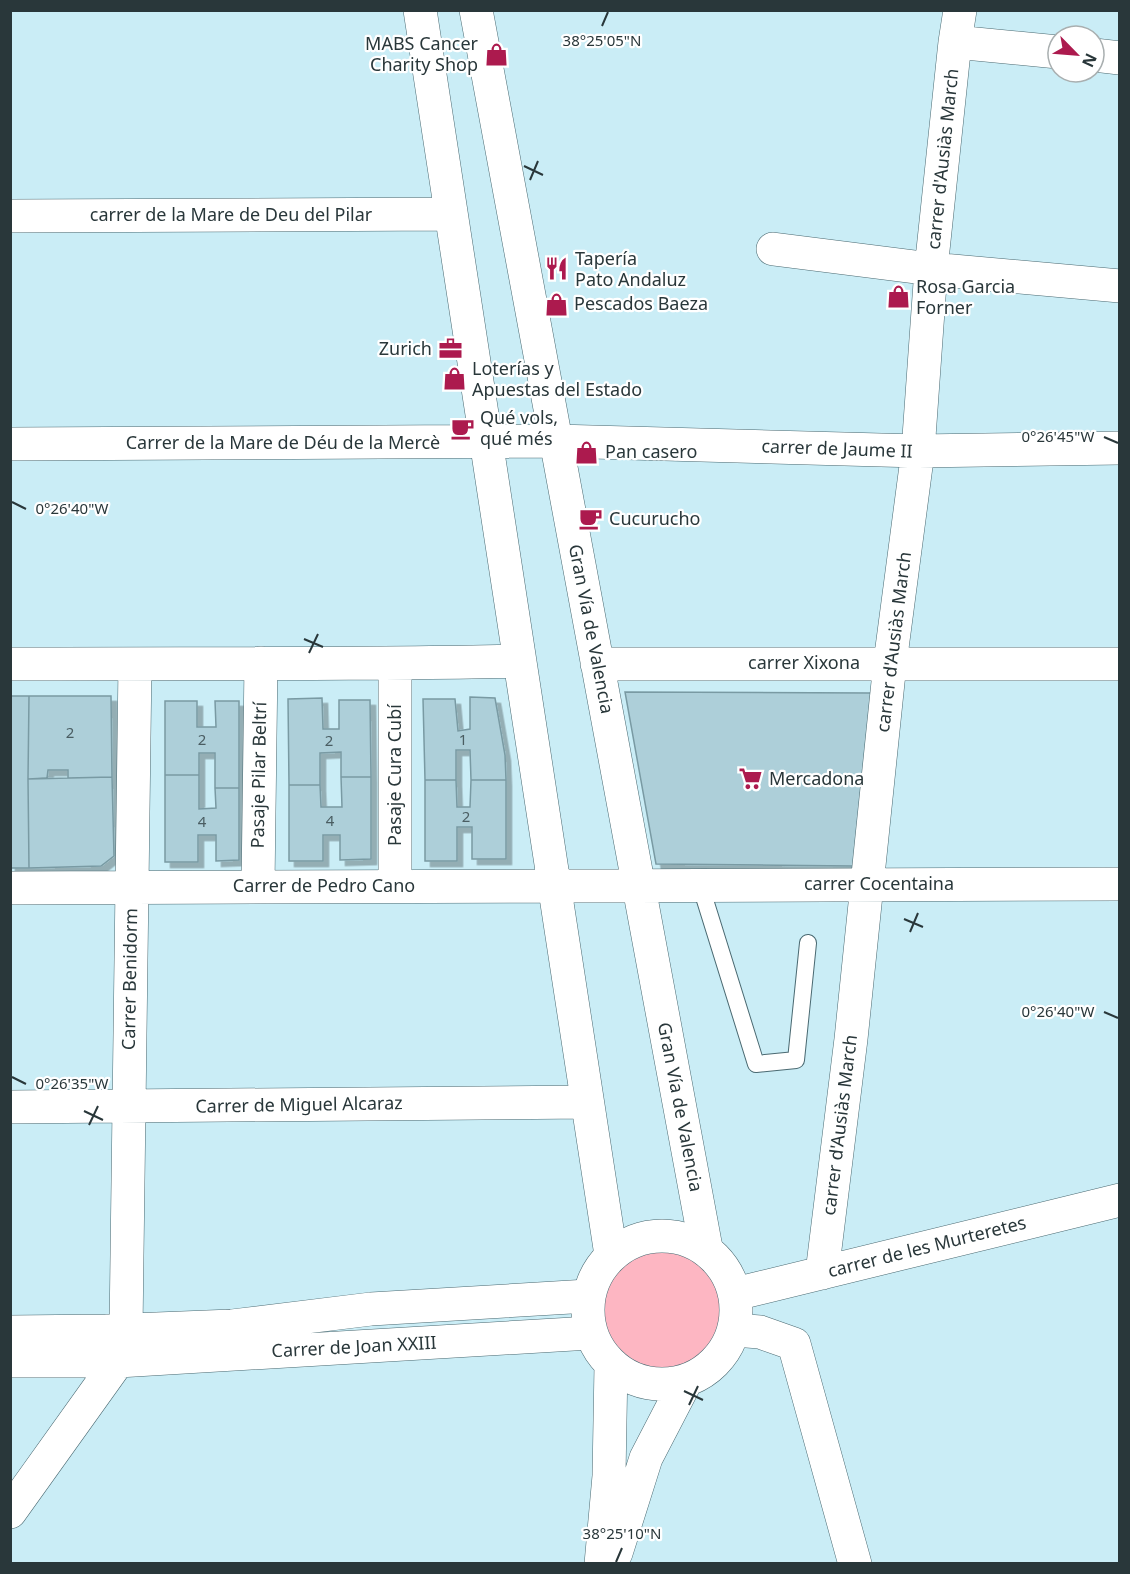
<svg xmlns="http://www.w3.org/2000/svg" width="1130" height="1574" font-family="'Noto Sans',sans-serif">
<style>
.green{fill:#fdb6c2}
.building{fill:#adcfd9;stroke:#799aa3;stroke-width:1.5;filter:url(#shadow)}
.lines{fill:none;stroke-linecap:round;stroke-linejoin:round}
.lane-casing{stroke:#4a6971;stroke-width:18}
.street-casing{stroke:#4a6971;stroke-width:34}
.secondary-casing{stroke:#4a6971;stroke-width:34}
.lane{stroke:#fff;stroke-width:16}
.street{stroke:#fff;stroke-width:33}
.secondary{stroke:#fff;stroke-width:33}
.ticks{fill:none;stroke:#29373a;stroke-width:2}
.labels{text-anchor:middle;stroke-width:4.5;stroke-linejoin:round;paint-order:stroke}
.number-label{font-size:15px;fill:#4a5d62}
.poi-label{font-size:18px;fill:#29373a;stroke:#fff;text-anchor:start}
.street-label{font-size:18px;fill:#29373a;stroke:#fff}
.ticks-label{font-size:15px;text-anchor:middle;fill:#29373a;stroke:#fff;stroke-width:4.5;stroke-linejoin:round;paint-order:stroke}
</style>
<defs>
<filter id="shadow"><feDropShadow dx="5.5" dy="5.5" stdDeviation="0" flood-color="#0004"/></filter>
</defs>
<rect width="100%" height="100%" fill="#caedf6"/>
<!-- green -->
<path class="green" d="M604 1309a59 59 0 1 1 118 0a59 59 0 1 1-118 0Z"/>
<!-- building -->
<path class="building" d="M625,692L871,693L853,866L656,864Z
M10,696H29L28,779L29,868H10Z
M29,696H111L112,777L68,778V770H48L47,778L28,779Z
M470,697L495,698L505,755L506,780H471L470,750H456V780H425L423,699H455L458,731L470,729Z
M322,698L323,729H339V700H370L371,777H341V752L320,753V785H289L288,699Z
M165,701H197V727H216L215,701H239V788H215V753H199V775H165Z
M165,775H199V809L216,808L215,788H239V860L216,861V835H198V862H165Z
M112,777L114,856L101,866L29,868L28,779Z
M341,777H371V859L340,860V835H323V861H289V785H320L321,807H342Z
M425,780H456L457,807H470L471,780H506V859H472V827H457V861H425Z"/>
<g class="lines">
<defs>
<path id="lane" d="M700,884L756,1064L796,1060L808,943"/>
<path id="street" d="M420,10L611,1255
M476,10L706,1248
M955,42L1058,52
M1094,55L1120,58
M10,216L451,214
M773,249L931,269L1120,286
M10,444L556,441L918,451L1120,448
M10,664C180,663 350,665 520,661
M597,664H1120
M258,886L261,663
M395,886V664
M10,888L1120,884
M10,1107L587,1102
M822,1273L851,1039L890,663L918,451L931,269L955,42L960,10
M735,1294L1120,1200
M734,1330L760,1332L794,1344L855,1564
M10,1332L106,1331L232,1326L371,1309L588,1296
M10,1361H118L126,1330L135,664
M10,1512L118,1361L590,1333"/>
<path id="secondary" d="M588 1310a74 74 0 1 1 148 0a74 74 0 1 1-148 0Z
M616,1553L646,1458L686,1381
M601,1564L609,1476L611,1365"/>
</defs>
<!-- lane casing -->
<use href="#lane" class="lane-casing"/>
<!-- street casing -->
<use href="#street" class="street-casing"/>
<!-- secondary casing -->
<use href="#secondary" class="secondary-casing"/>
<!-- lane -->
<use href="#lane" class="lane"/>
<!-- street -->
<use href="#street" class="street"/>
<!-- secondary -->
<use href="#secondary" class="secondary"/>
</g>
<!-- ticks -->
<path class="ticks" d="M602,26L608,12M524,166L543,175M530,180L538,161M1104,437L1118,443M12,502L26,509M304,639L323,647M309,653L318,634M904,919L923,927M910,932L918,913M1104,1012L1118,1018M12,1077L26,1084M84,1111L103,1120M89,1125L98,1106M684,1391L703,1400M689,1405L698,1386M616,1562L622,1548"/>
<!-- icons -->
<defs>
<symbol id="shop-bare" viewBox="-9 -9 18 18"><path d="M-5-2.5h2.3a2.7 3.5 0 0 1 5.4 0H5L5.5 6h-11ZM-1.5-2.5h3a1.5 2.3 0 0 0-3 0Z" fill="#ac1a4e" stroke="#fff" stroke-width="2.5" paint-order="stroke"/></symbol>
<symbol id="restaurant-bare" viewBox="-9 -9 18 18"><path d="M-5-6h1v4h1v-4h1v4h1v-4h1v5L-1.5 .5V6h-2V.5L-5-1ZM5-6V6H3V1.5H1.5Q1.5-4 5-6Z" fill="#ac1a4e" stroke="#fff" stroke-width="2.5" paint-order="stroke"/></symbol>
<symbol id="office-bare" viewBox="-9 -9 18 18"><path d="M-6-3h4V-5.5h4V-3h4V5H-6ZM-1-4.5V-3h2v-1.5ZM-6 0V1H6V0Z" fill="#ac1a4e" stroke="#fff" stroke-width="2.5" paint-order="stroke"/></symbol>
<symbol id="cafe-bare" viewBox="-9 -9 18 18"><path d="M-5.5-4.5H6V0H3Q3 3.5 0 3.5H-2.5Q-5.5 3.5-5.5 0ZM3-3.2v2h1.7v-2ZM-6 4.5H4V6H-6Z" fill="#ac1a4e" stroke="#fff" stroke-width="2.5" paint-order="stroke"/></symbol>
<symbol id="supermarket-bare" viewBox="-9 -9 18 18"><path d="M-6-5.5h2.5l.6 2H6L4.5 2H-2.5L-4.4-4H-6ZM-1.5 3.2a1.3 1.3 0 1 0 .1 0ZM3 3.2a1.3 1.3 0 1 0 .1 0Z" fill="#ac1a4e" stroke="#fff" stroke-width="2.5" paint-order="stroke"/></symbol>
</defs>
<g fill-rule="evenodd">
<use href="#shop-bare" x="480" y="38" width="33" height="33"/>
<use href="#restaurant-bare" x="540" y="252" width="33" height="33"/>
<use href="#shop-bare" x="882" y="280" width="33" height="33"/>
<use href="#shop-bare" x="540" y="288" width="33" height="33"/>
<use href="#office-bare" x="434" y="332" width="33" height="33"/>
<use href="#shop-bare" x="438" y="362" width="33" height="33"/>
<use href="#cafe-bare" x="446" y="412" width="33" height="33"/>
<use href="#shop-bare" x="570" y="436" width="33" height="33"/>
<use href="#cafe-bare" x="574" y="502" width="33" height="33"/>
<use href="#supermarket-bare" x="734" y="762" width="33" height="33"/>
</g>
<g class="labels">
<!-- number labels -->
<g class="number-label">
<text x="70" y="738">2</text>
<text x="202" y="745">2</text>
<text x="463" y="745">1</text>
<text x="329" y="746">2</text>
<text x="466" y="822">2</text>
<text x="330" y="826">4</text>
<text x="202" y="827">4</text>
</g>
<!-- poi labels -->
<g class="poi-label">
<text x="478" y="50" text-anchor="end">MABS Cancer<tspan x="478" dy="21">Charity Shop</tspan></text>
<text x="575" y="265">Tapería<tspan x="575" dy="21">Pato Andaluz</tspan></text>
<text x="916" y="293">Rosa Garcia<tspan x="916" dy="21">Forner</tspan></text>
<text x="574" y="310">Pescados Baeza</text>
<text x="432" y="355" text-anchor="end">Zurich</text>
<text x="472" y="375">Loterías y<tspan x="472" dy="21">Apuestas del Estado</tspan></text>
<text x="480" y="424">Qué vols,<tspan x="480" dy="21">qué més</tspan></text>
<text x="605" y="458">Pan casero</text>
<text x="609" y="525">Cucurucho</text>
<text x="769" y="785">Mercadona</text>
</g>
<!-- street labels -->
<g class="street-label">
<text transform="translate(943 159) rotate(-84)" y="6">carrer d'Ausiàs March</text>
<text x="231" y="221">carrer de la Mare de Deu del Pilar</text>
<text x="283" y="449">Carrer de la Mare de Déu de la Mercè</text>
<text transform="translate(837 449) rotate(2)" y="6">carrer de Jaume II</text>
<text transform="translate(591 629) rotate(79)" y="6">Gran Vía de Valencia</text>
<text transform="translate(894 642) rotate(-83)" y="6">carrer d'Ausiàs March</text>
<text x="804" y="669">carrer Xixona</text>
<text transform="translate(259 775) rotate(-89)" y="6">Pasaje Pilar Beltrí</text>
<text transform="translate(395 775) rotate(-90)" y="6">Pasaje Cura Cubí</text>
<text x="879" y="890">carrer Cocentaina</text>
<text x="324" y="892">Carrer de Pedro Cano</text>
<text transform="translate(130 979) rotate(-89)" y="6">Carrer Benidorm</text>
<text transform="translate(299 1105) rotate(-1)" y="6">Carrer de Miguel Alcaraz</text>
<text transform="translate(680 1107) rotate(79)" y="6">Gran Vía de Valencia</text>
<text transform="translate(840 1125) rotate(-83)" y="6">carrer d'Ausiàs March</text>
<text transform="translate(927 1247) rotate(-14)" y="6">carrer de les Murteretes</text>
<text transform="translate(354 1347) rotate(-3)" y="6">Carrer de Joan XXIII</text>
</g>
</g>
<g class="ticks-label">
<text x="602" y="46">38°25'05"N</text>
<text x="1058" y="442">0°26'45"W</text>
<text x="72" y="514">0°26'40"W</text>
<text x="1058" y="1017">0°26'40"W</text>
<text x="72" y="1089">0°26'35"W</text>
<text x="622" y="1539">38°25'10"N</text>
</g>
<!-- border -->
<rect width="1130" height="1574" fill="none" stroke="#29373a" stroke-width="24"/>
<!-- north arrow -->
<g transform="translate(1076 54) rotate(115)"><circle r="28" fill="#ffffff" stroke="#a9afb0" stroke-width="1.5"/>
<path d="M0-4.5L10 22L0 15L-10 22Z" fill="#ac1a4e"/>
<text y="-9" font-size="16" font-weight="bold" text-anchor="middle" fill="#29373a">N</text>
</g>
</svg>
